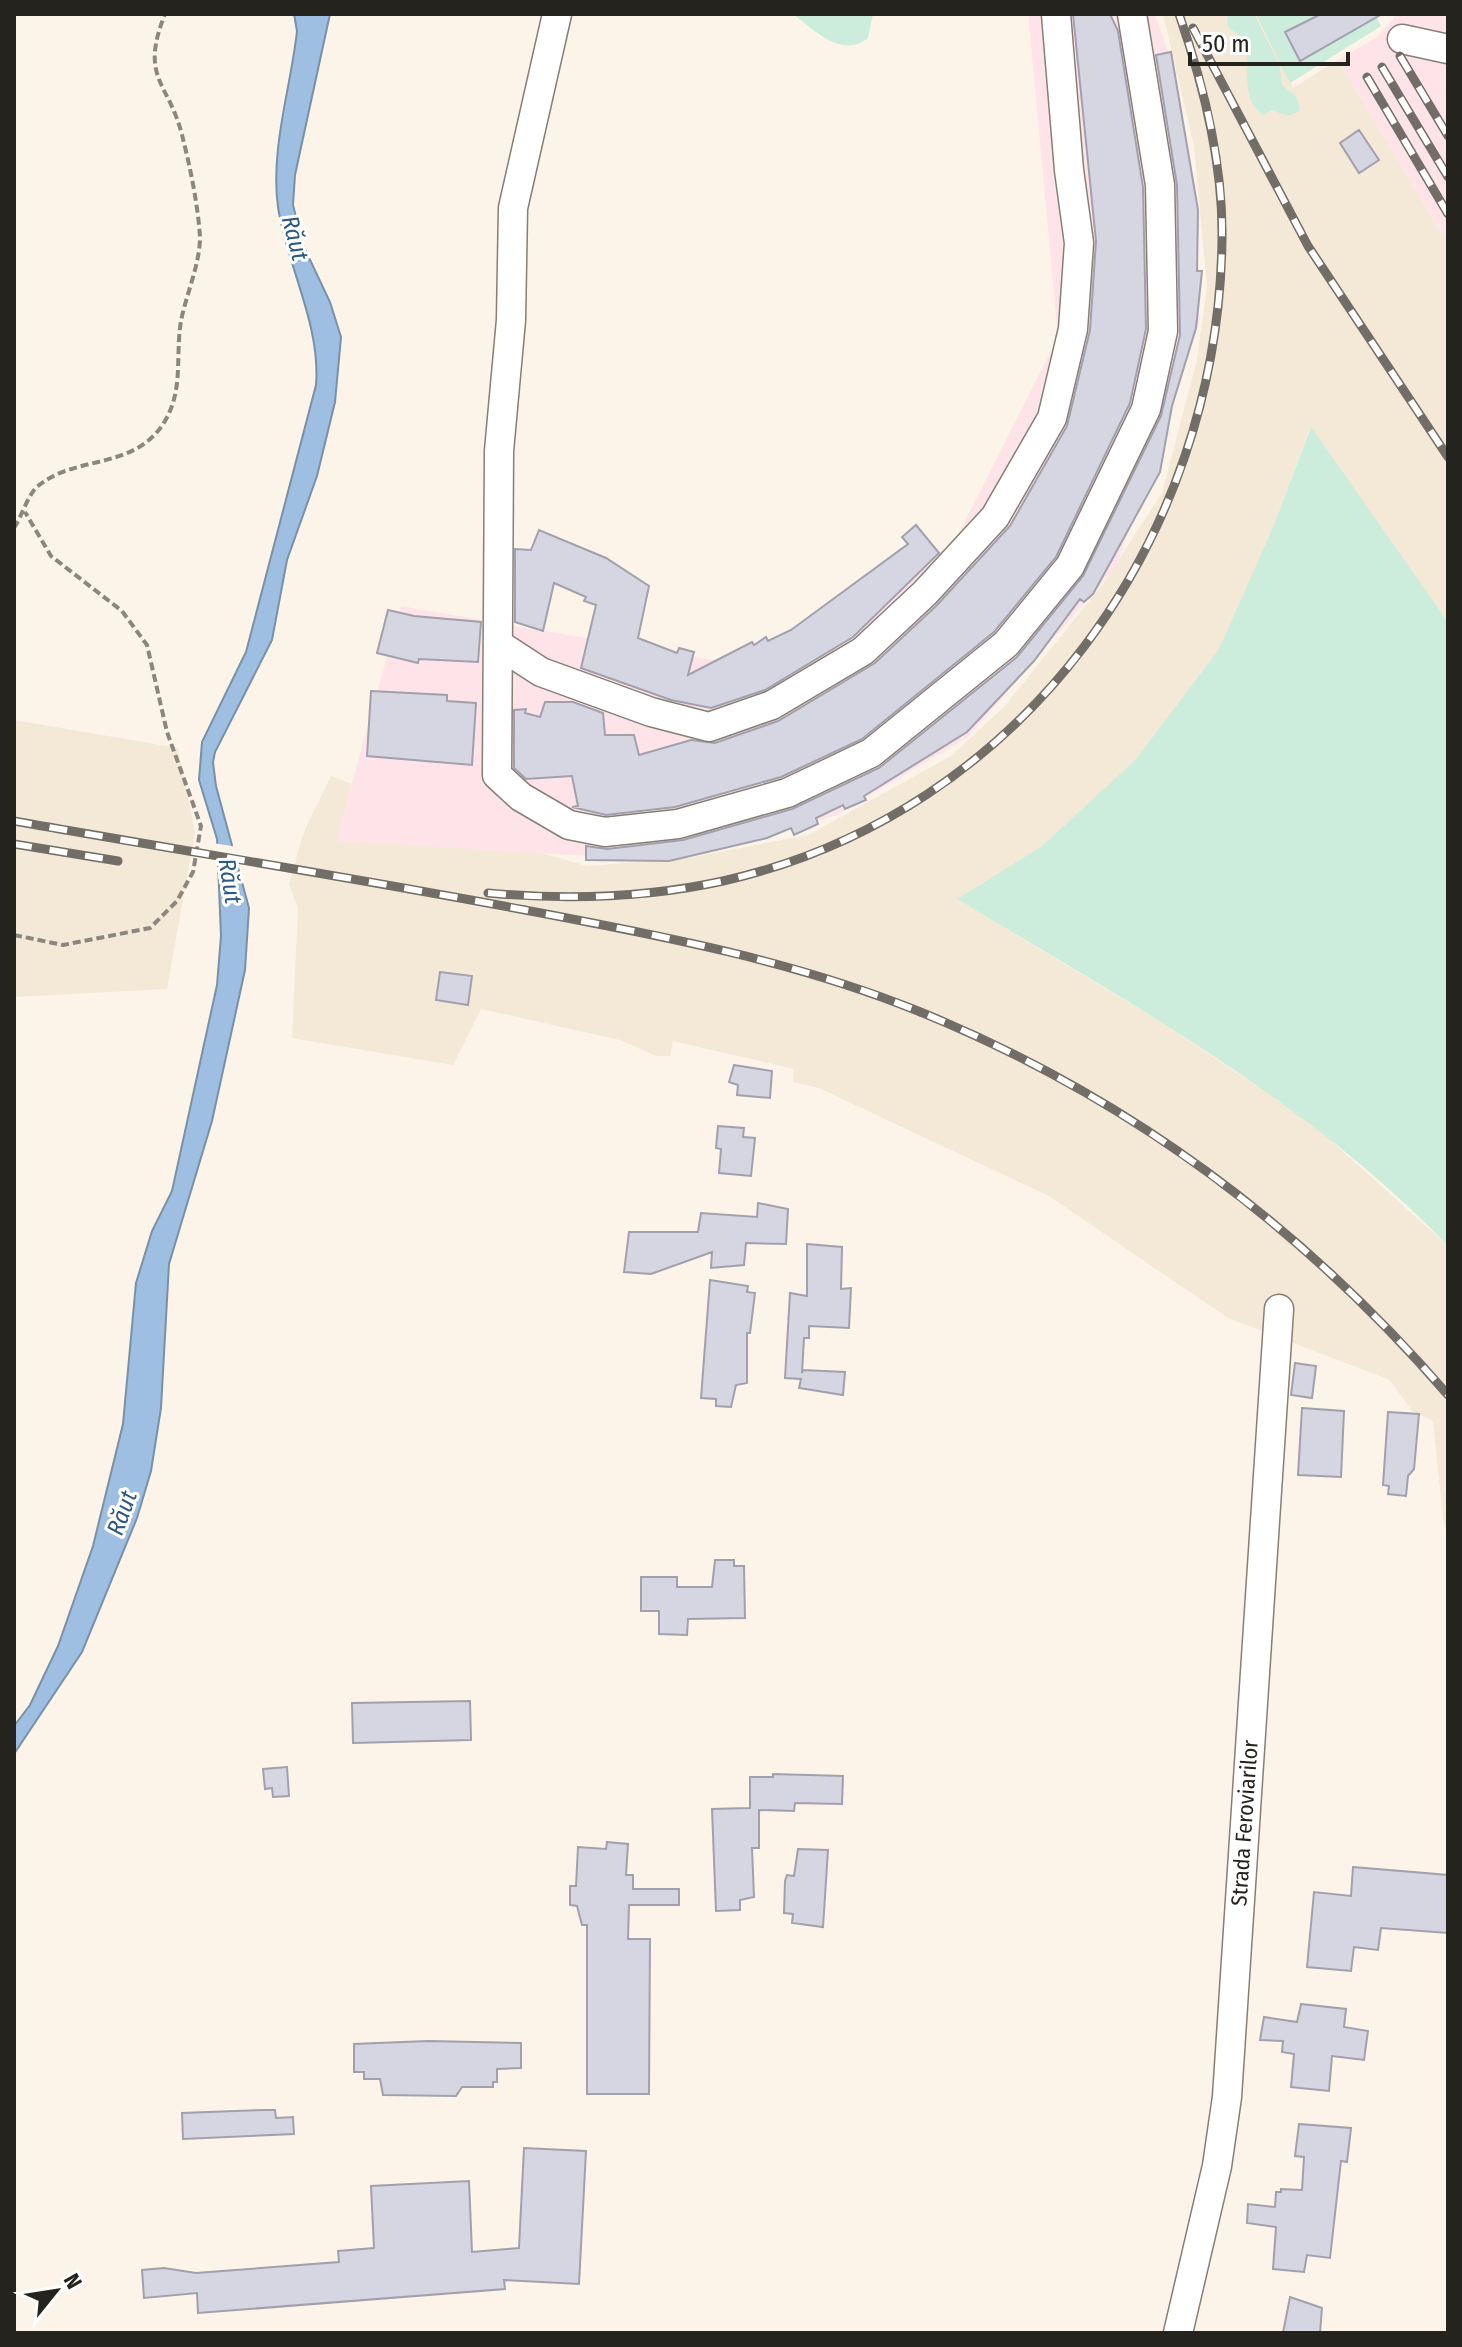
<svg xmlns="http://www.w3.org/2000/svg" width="1462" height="2347" font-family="'Fira Sans Condensed',sans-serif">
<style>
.built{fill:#f4e8d6}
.industrial{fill:#fee4e8}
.green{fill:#ccecdc}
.water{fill:#9ebfe1;stroke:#7a90a6;stroke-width:2}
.pier{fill:#fcf4e9}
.building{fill:#d6d5e2;stroke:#a2a0ac;stroke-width:2}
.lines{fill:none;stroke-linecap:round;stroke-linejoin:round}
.minor-casing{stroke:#867f75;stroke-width:31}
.path{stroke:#8b877f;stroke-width:4;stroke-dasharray:8 4;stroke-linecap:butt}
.minor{stroke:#fff;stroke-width:28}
.rail-casing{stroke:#726e67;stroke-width:9}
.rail{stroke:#fff;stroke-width:6;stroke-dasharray:18;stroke-linecap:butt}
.labels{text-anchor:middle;stroke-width:6;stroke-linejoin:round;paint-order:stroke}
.street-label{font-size:22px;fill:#25231e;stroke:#fff}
.water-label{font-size:24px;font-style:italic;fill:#295985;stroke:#fff}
</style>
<rect width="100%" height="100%" fill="#fcf4e9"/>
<!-- built -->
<path class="built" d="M1163,14H1256L1293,88L1338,60L1448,244V622L1310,428L1273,527L1219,649L1136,759L1042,846L957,899L1159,1021L1308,1120L1448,1246V1536L1443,1519L1433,1421L1412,1411L1390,1380L1228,1318L1049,1196L819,1088L793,1082L794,1069L673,1041L670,1056H656L620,1040L481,1009L453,1065L292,1038L298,908L289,884L303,834L331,776L505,843L587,866L688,858L808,835L951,756L1004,707L1103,584L1162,493L1197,360L1207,287L1194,145Z
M14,720L178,748L195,832L167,989L14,997Z"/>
<!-- industrial -->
<path class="industrial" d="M1028,14H1155L1170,57L1200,319L1116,567L968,737L837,815L672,861L336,841L401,606L759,668L954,543L1058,337Z
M1397,14H1448V244L1338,60L1377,37Z"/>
<!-- green -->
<path class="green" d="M793,14H873L868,38C842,59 814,30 793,14Z
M1227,14H1254L1279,64L1282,85L1296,96L1300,110C1290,119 1282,114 1272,110L1263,115C1240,99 1250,64 1245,40L1228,27Z
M1256,14H1375L1381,26L1290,83Z
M1311,427L1448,622V1246C1308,1100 1128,1002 957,899L1042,846L1136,759L1219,649L1273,527Z"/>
<!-- water -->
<path class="water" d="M294,14H330L295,175L293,205L303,245L330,302L341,337L335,402L317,476L287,560L272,640L215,752L213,762L216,786L249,908L245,970L212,1121L169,1264L161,1408L151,1471L137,1518L82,1652L14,1754V1726L30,1705L58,1646L93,1546L123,1424L136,1283L152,1231L172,1191L217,985L221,936L217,839L199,780L202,742L246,652L316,385C321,325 287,266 278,207C270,149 291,87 297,31Z"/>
<!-- pier -->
<path class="pier" d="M213,843L238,847L243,867L214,862Z"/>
<!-- building -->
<path class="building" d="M1073,14H1110L1118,31L1143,187L1146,329L1130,403L1056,557L994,632L862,739L781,777L675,807L606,815L572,807L578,806L572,776L526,779L514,768V710L526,709L525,713L540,717L545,702H573L603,713L605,735H634L639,755L691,740L715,743L778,721L875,663L937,605L1010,526L1067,426L1090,330L1096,241Z
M1321,14H1382L1300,61L1285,32Z
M1171,52L1198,210L1197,271H1202L1196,328L1172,406L1160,472L1093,594L1084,602L1080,599L1034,661L967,732L864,796L866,800L845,809L843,805L816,818L818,824L794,835L791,828L767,838L669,861L586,860V846L607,849L683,840L792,809L879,768L1017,657L1083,576L1161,416L1180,335L1177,185L1156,55Z
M1359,130L1379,160L1359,173L1340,143Z
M916,525L939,553L853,637L765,690L711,708L671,700L581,668L596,605L584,601L586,597L554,583L543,631L515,622V549L531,550L539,530L606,558L649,586L638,638L677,653L679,648L694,652L688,675L752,642L754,645L766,637L768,641L791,630L908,544L902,537Z
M388,610L414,616L481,622L478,662L419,659L418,663L377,653Z
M371,691L447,695V701L476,703L472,765L367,756Z
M440,972L472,976L468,1005L436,1000Z
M734,1065L772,1071L770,1098L737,1095L738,1085L729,1082Z
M718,1126L744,1128L743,1137L755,1138L751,1176L719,1173L721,1149L716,1148Z
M758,1203L788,1209L786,1244L746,1243L744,1265L711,1268L712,1252L651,1274L624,1272L629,1232H698L701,1213L757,1217Z
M807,1244L842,1247L841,1289L851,1288L849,1328L809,1326V1338H804L802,1373L803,1370L845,1372L843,1395L799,1388L801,1379L785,1378L790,1293L807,1296Z
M710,1280L748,1286L747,1292L755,1293L750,1333H747V1383L736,1385L731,1407L716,1406V1399L701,1398Z
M1295,1363L1316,1366L1312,1398L1291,1395Z
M1302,1408L1344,1411L1341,1477L1298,1475Z
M1388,1412L1419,1414L1414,1469L1408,1476L1406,1496L1388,1494L1389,1486L1383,1485Z
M715,1560H734V1566H744L745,1618L688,1619L687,1635L659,1634V1611H641V1577H677V1587H712Z
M470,1701L471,1740L353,1743L352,1703Z
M287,1767L289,1796L273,1797L272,1788L265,1789L263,1769Z
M773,1774L843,1776L842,1804L795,1803L794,1811L759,1810V1848H752L754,1897L740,1900V1910L716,1911L712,1809L750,1808V1777H773Z
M607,1842L628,1844L626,1875H633V1889H679V1905H629L628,1939H650L649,2094H587V1925H582L577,1906L570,1905V1886H576L578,1847L606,1849Z
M798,1849L828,1850L823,1927L792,1923L793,1914L784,1913L785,1881L787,1875L794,1876Z
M1353,1867L1448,1875V1933L1381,1928L1378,1950L1354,1947L1351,1971L1307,1967L1314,1892L1351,1896Z
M1301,2004L1346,2009L1344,2027L1368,2031L1364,2060L1332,2056L1329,2091L1291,2087L1294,2054L1282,2052L1283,2041L1260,2040L1264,2017L1297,2022Z
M428,2041L521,2043V2068L497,2069V2082H493V2087H462L456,2096L383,2095L380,2079H364V2072H354V2044Z
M264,2110H275L276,2118L293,2117L294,2134L183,2139L182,2113Z
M1299,2124L1351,2128L1347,2162L1341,2161L1330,2258L1307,2255L1304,2272L1273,2269L1276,2227L1247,2223L1248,2204L1275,2207L1276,2192H1281V2189L1302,2190L1304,2157L1295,2156Z
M524,2148L586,2151L579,2284L504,2280L505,2289L198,2313L197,2293L144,2298L142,2270L164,2268L196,2273L339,2262L338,2251L374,2248L371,2186L469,2181L472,2252L519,2248Z
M1290,2297L1322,2308L1320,2333H1283Z"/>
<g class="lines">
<defs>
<path id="minor" d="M557,14L513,208L511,320L499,451L497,775L521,797L569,825L605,832L678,824L787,793L871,753L1006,644L1070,566L1146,409L1163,331L1160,185L1132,14
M1402,39L1448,49
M498,644L541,672L651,712L709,727L772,705L863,651L925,593L995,517L1052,418L1073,329L1079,243L1069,170L1056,14
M1178,2333L1217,2166L1227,2097L1279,1309"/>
</defs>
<!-- minor casing -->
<use href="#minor" class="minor-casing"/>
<!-- path -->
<path class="path" d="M14,528C22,516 28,494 38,486C77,454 135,471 165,421C184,388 175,357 181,321C186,295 200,264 200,237C198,205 190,166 182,135C169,82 139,79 165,14
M14,935L63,945L150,928L177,901L193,872L201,826L167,732L147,645L122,611L51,556L25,512"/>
<!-- minor -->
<use href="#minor" class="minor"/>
<defs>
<path id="rail" d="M1193,28L1308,246L1448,457
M1400,56L1448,136
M1382,67L1448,177
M1367,77L1448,214
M14,821C184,851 355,878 525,910C657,935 792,960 918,1011C1125,1095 1302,1226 1448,1395
M14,844L118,861
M488,893C567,900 646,898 723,881C1023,813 1219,539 1222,238C1223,162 1204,86 1179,14"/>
</defs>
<!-- rail casing -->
<use href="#rail" class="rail-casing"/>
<!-- rail -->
<use href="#rail" class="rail"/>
</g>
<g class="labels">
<!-- street labels -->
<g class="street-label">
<text transform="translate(1244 1823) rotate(-86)" y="8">Strada Feroviarilor</text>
</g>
<!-- water labels -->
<g class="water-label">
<text transform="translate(295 238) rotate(75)" y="8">Răut</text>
<text transform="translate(230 881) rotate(81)" y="8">Răut</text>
<text transform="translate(122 1513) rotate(-70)" y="8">Răut</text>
</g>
</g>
<!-- border -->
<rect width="1462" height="2347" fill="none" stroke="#25231e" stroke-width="32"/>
<!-- north arrow -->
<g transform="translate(56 2291) rotate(60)" stroke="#ffffff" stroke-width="6" paint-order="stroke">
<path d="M0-6L14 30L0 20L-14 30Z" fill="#25231e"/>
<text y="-12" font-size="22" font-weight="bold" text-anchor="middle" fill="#25231e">N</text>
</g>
<!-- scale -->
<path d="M1190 52v12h158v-12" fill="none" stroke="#25231e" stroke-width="4"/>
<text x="1202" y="52" font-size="24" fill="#25231e" stroke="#ffffff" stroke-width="6" paint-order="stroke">50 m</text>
</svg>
